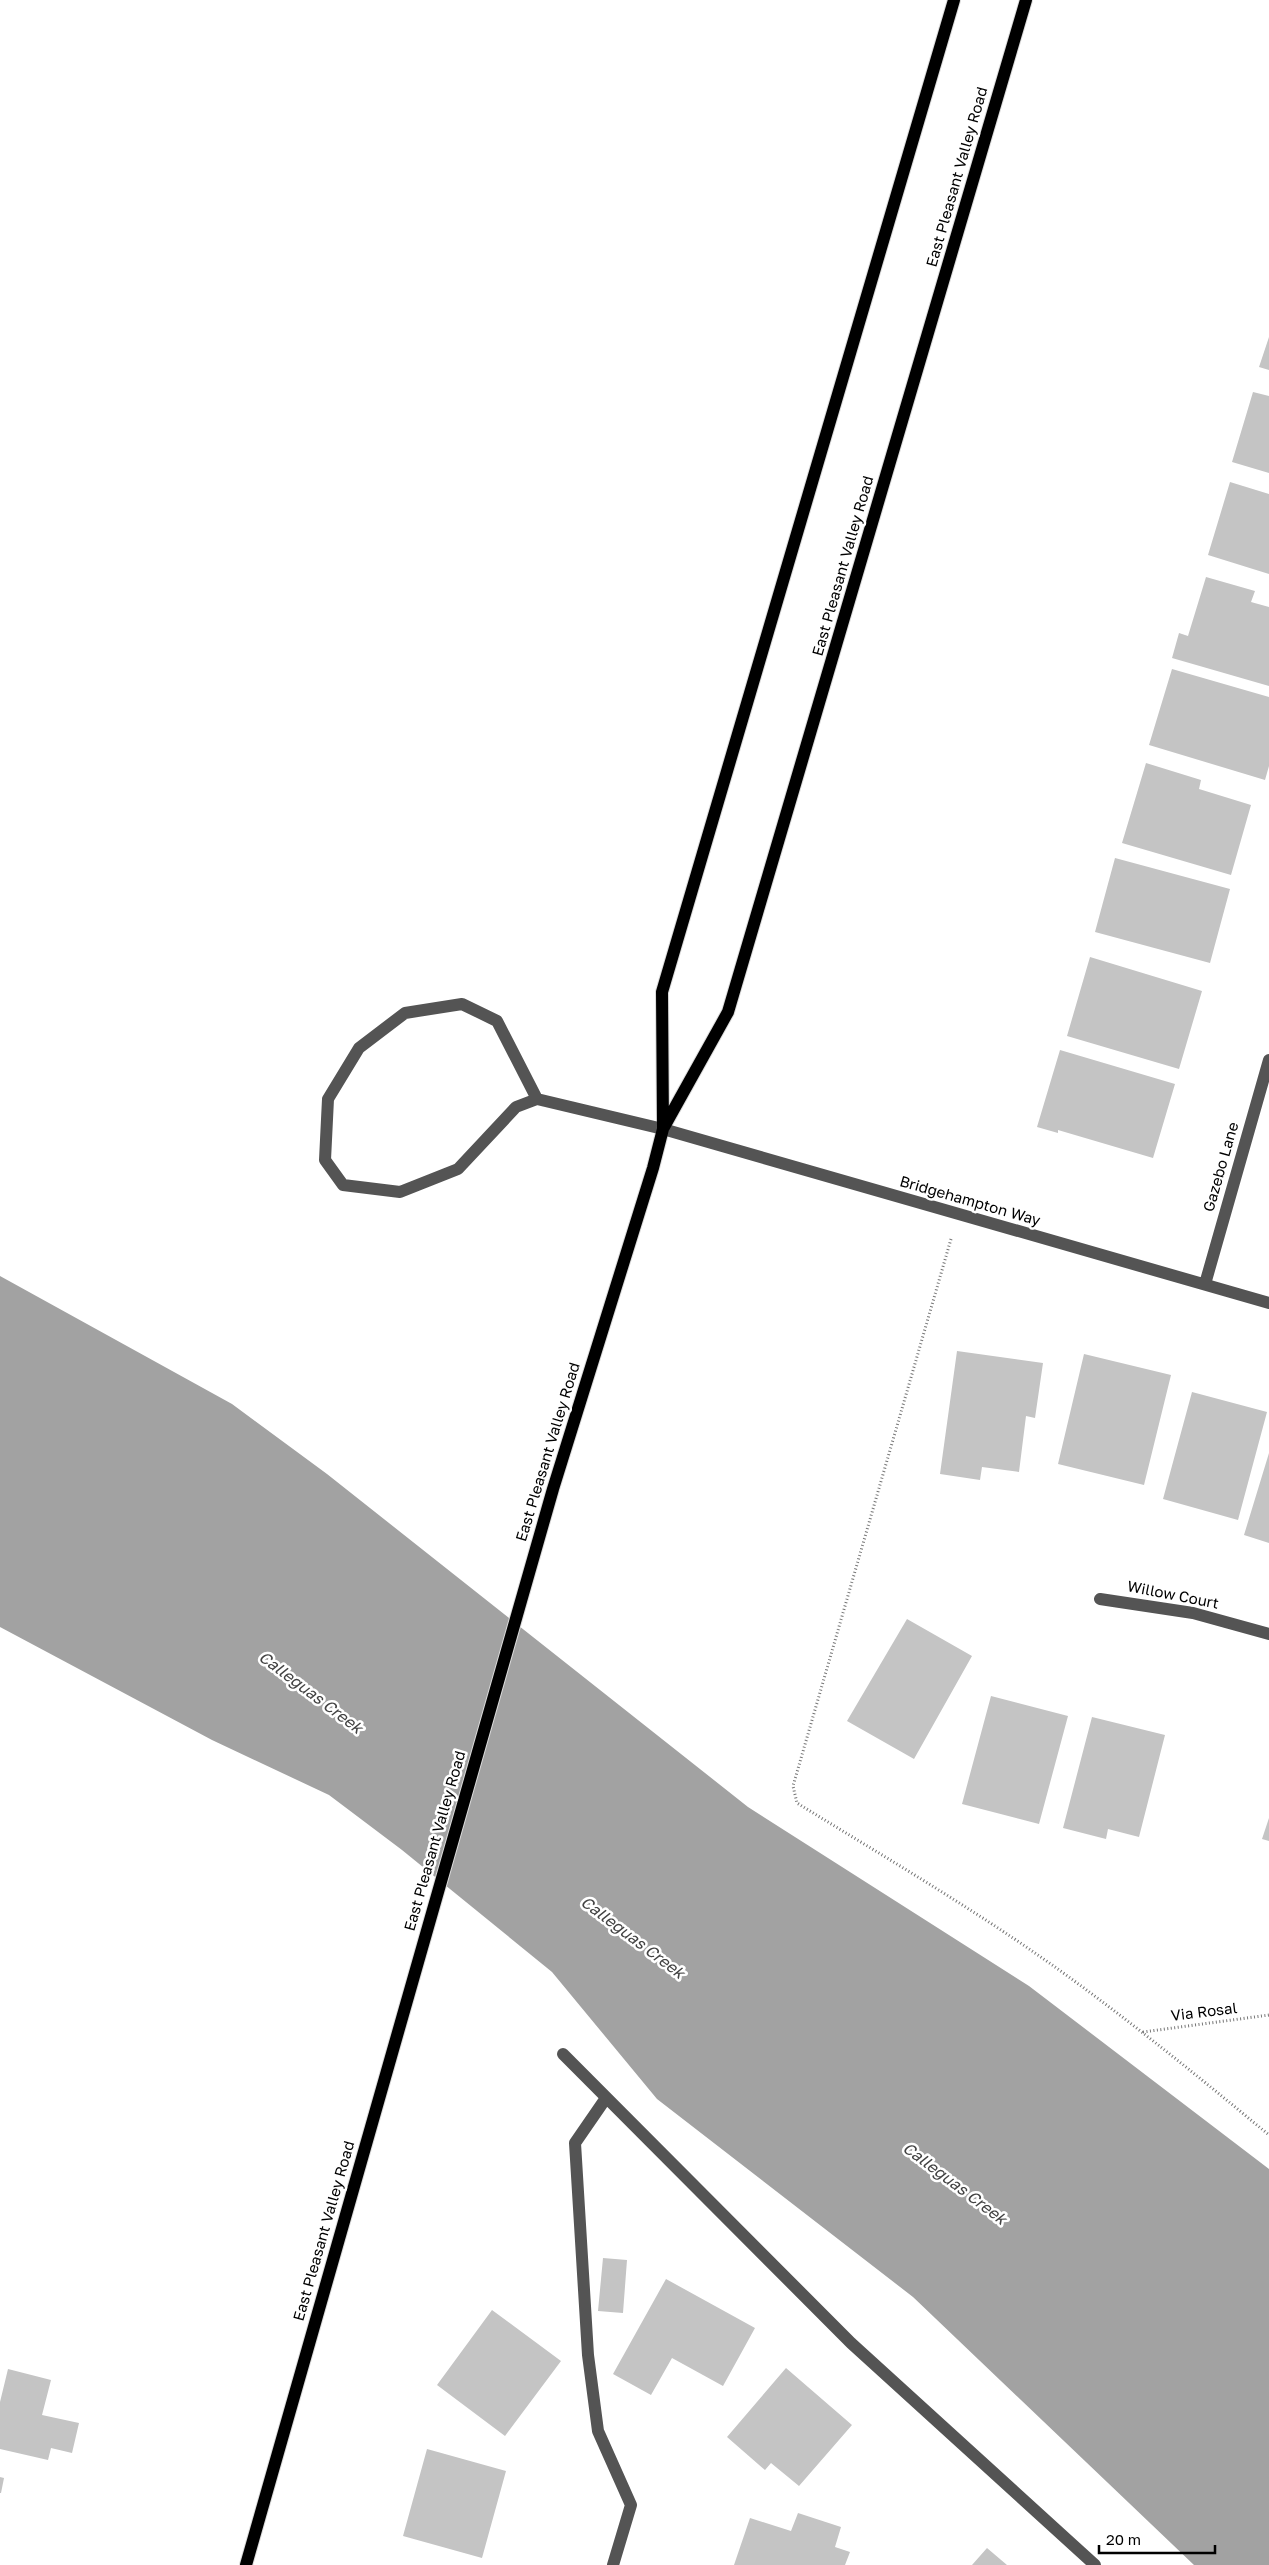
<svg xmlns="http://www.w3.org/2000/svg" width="1269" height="2565" font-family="'Golos Text',sans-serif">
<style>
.water{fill:#a2a2a2}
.building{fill:#c4c4c4}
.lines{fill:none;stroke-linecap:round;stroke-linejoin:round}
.major-casing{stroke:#dbdbdb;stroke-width:14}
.path{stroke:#767676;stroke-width:3;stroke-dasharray:1 2.5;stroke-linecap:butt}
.minor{stroke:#545454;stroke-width:12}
.major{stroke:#000;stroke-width:12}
.labels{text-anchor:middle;stroke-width:5;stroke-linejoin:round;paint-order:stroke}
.street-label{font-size:15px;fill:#000;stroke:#fff}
.water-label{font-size:16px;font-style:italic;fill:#434343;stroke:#fff}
</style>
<rect width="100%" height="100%" fill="#fff"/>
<!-- water -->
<path class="water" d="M0,1276L232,1404L327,1474L748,1807L1029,1986L1269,2169V2565H1194L913,2297L657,2099L552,1972L402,1850L329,1795L212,1740L0,1627Z"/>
<!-- building -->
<path class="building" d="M1269,337V370L1259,367Z
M1253,392L1269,396V473L1232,462Z
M1230,482L1269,494V574L1208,555Z
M1206,577L1255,591L1251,602L1269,607V686L1172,658L1179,633L1188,636Z
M1172,669L1269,697V766L1265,780L1149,745Z
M1146,763L1201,780L1199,789L1251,805L1231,875L1122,843Z
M1115,858L1230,889L1210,963L1095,932Z
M1090,957L1202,991L1179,1069L1067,1036Z
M1060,1050L1175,1084L1153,1158L1058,1130V1133L1037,1127Z
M957,1351L1043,1363L1035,1418L1026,1416L1019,1472L982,1467L980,1480L940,1474Z
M1084,1354L1171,1375L1144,1485L1058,1464Z
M1192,1392L1267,1412L1238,1520L1163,1499Z
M1269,1453V1543L1244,1535Z
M907,1619L972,1656L914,1759L847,1721Z
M991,1696L1068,1716L1039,1824L962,1804Z
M1092,1717L1165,1735L1139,1837L1108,1829L1106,1839L1063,1828Z
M1269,1818V1841L1262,1839Z
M603,2258L627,2260L623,2313L598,2311Z
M666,2279L755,2328L723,2386L672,2358L651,2395L613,2374Z
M492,2310L561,2361L505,2436L437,2385Z
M786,2368L852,2425L799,2486L771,2463L765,2470L727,2437Z
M8,2369L51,2380L42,2415L79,2423L72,2453L51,2448L48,2460L0,2449V2402Z
M427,2449L506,2471L482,2558L403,2536Z
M0,2477L4,2478L1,2493H0Z
M798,2513L841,2527L835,2547L850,2552L845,2565H734L750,2518L791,2531Z
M987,2548L1007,2565H972Z"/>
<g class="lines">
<defs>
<path id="major" d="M664,1127L728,1012L1026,0
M246,2565L553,1489L653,1168L663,1129L662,992L954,0"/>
</defs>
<!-- major casing -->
<use href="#major" class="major-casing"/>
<!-- path -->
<path class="path" d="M951,1239L793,1786L797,1803C883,1856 972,1908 1055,1967C1129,2020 1199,2077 1269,2135
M1143,2032L1269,2015"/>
<!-- minor -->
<path class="minor" d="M537,1099L497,1021L462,1004L405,1013L359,1048L328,1099L325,1160L343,1185L400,1192L458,1169L516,1107L537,1099L663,1129L1269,1303
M1205,1284L1269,1060
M1100,1599L1193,1613L1269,1634
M563,2054L851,2343L1095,2565
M606,2098L575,2143L588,2355L598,2431L631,2505L613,2565"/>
<!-- major -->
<use href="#major" class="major"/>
</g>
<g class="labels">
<!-- street labels -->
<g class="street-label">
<text transform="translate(957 177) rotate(-74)" y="5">East Pleasant Valley Road</text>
<text transform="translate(843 566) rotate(-74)" y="5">East Pleasant Valley Road</text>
<text transform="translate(1221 1167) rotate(-74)" y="5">Gazebo Lane</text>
<text transform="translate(970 1201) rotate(16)" y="5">Bridgehampton Way</text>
<text transform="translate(548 1452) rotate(-73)" y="5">East Pleasant Valley Road</text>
<text transform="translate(1173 1595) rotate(11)" y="5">Willow Court</text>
<text transform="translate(435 1841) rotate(-74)" y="5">East Pleasant Valley Road</text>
<text transform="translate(1204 2012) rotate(-7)" y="5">Via Rosal</text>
<text transform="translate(324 2231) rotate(-74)" y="5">East Pleasant Valley Road</text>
</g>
<!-- water labels -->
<g class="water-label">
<text transform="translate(311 1692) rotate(37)" y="6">Calleguas Creek</text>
<text transform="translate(633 1937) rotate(37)" y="6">Calleguas Creek</text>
<text transform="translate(955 2183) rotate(37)" y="6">Calleguas Creek</text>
</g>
</g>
<!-- scale -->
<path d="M1099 2545v8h116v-8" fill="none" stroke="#000000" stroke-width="2.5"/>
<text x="1106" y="2545" font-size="15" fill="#000000" stroke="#ffffff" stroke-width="4" paint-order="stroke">20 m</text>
</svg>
